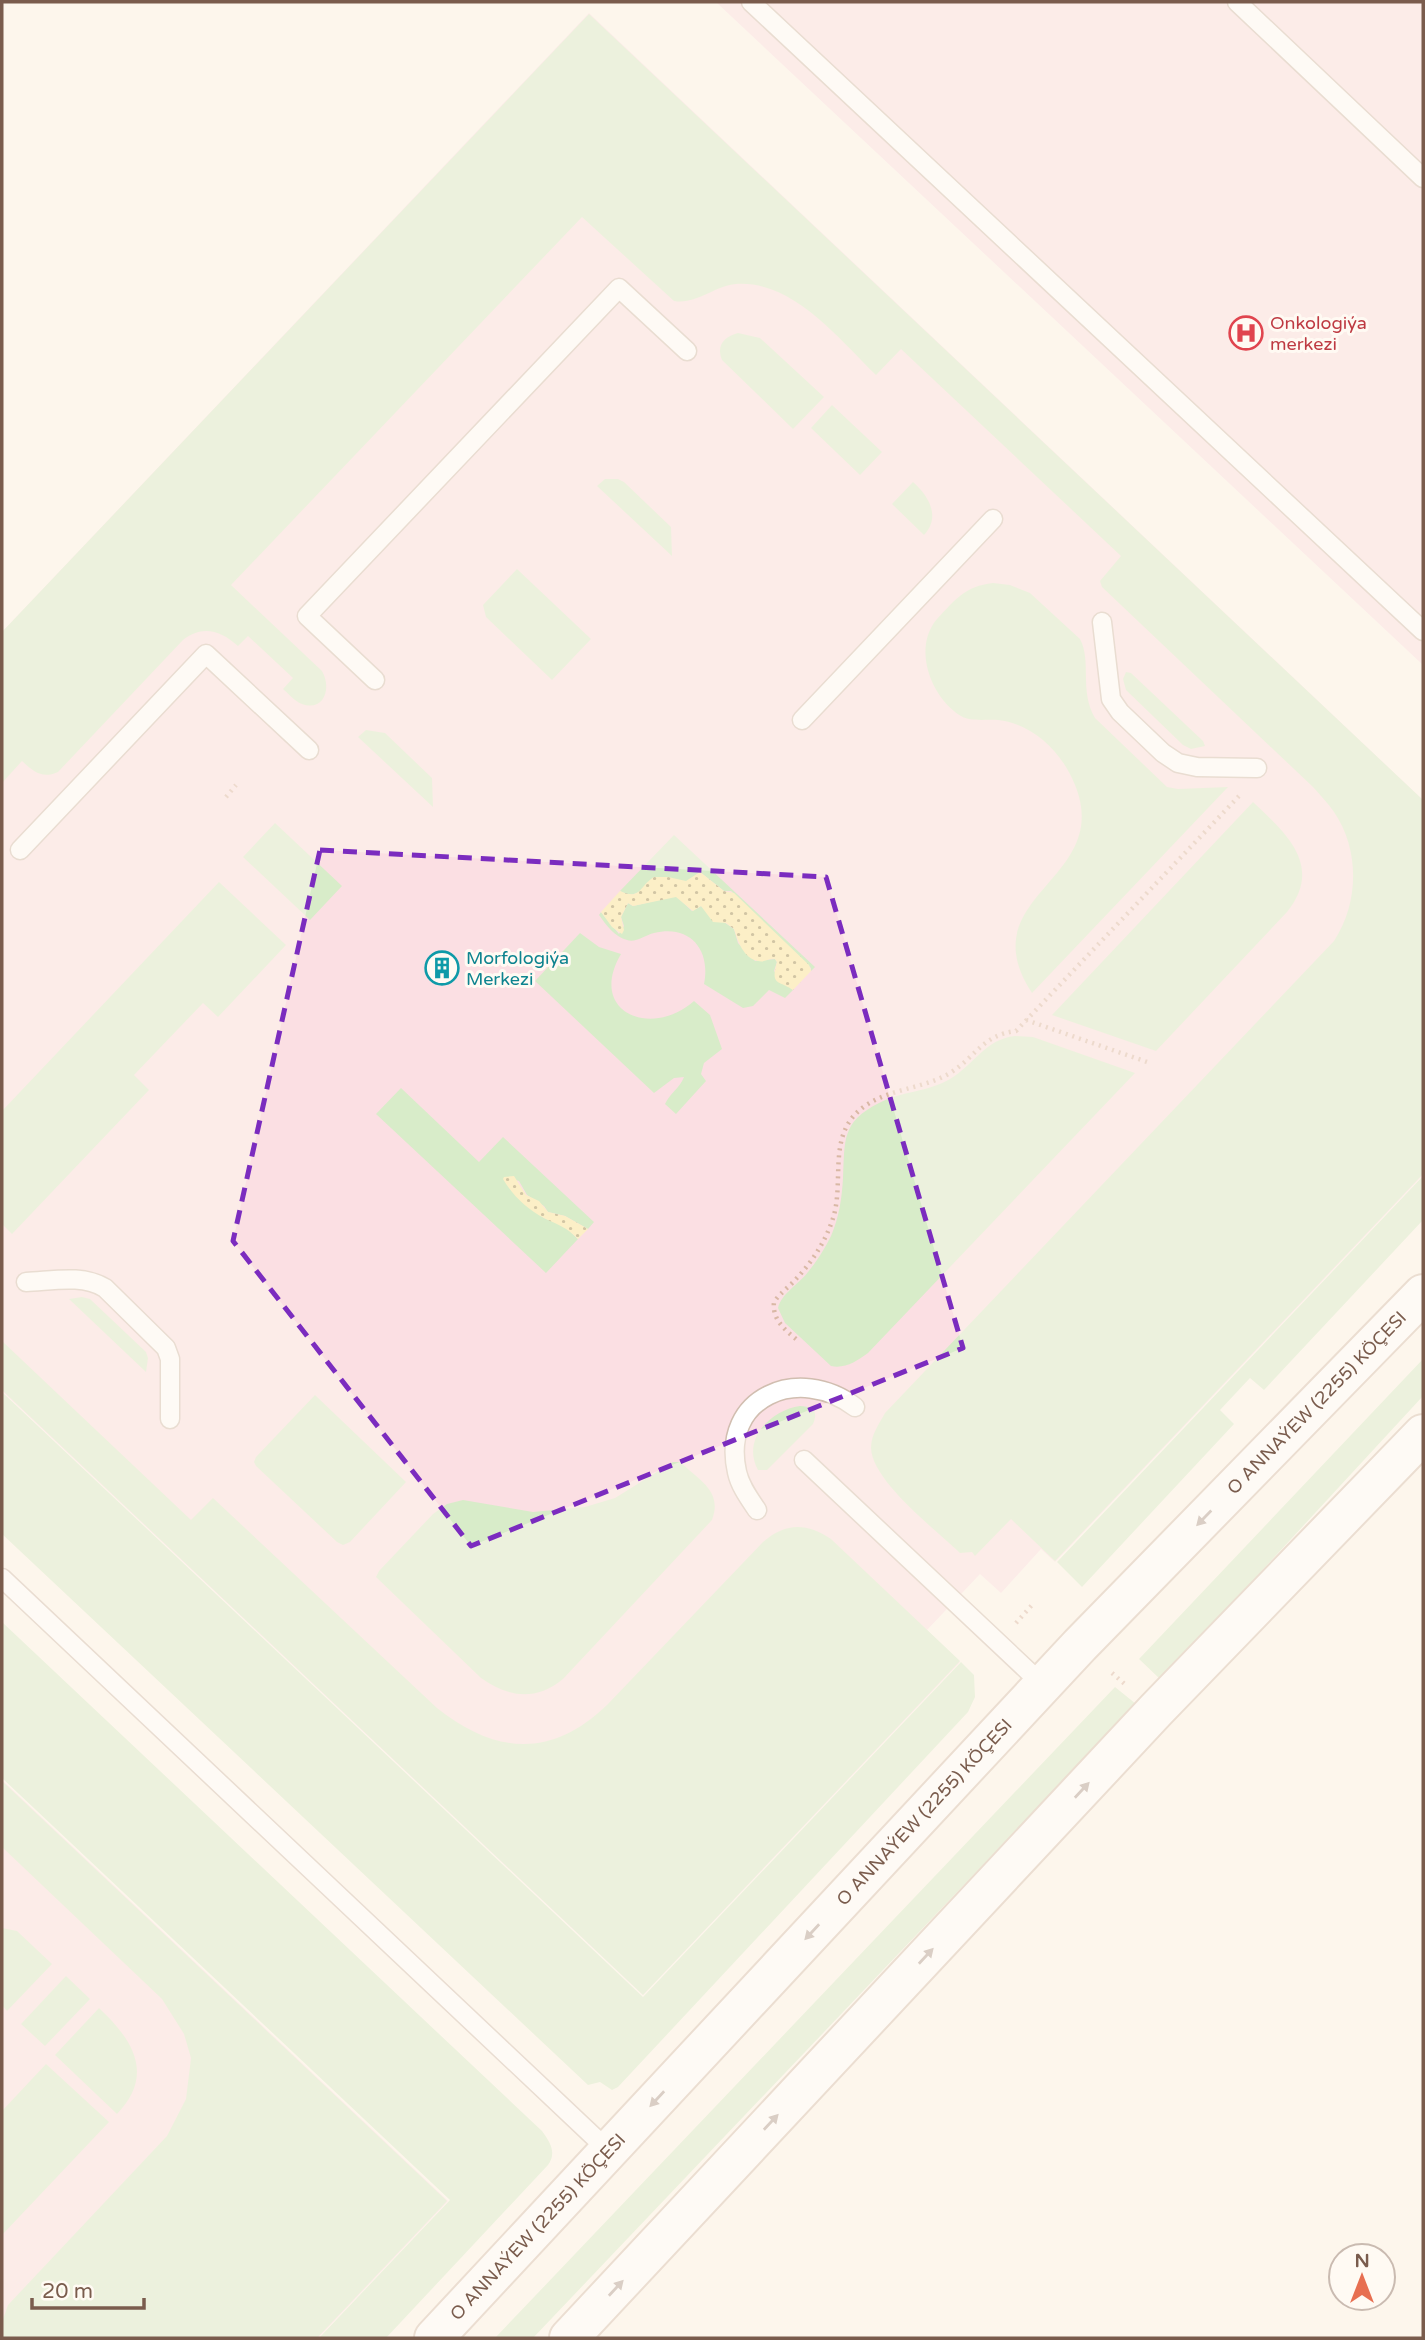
<svg xmlns="http://www.w3.org/2000/svg" width="1425" height="2340" font-family="'Varela Round',sans-serif">
<style>
.medical{fill:#fbdfe3}
.grass{fill:#d8ecc9}
.sand{fill:url(#sand-dots)}
.lines{fill:none;stroke-linecap:round;stroke-linejoin:round}
.lane-casing{stroke:#d1beb0;stroke-width:21}
.secondary-casing{stroke:#d6c0b0;stroke-width:42}
.path{stroke:#d9b8a5;stroke-width:4.5;stroke-dasharray:2 5;stroke-linecap:butt}
.lane{stroke:#fff;stroke-width:18}
.secondary{stroke:#fff;stroke-width:38}
.oneway{fill:#af9d94}
.marked{fill:none;stroke:#7b2cbf;stroke-width:5;stroke-dasharray:14 9;stroke-linejoin:round}
.labels{text-anchor:middle;stroke-width:6;stroke-linejoin:round;paint-order:stroke}
.health-label{font-size:18px;fill:#be3a42;stroke:#fffaf3;text-anchor:start}
.culture-label{font-size:18px;fill:#0d838f;stroke:#fffaf3;text-anchor:start}
.street-label{font-size:18px;fill:#7a5c4d;stroke:#fffaf3}
</style>
<defs>
<pattern id="sand-dots" width="8" height="8" patternUnits="userSpaceOnUse" patternTransform="scale(1.75)"><rect width="8" height="8" fill="#fcefc7"/><path d="M2 2h.1M6 6h.1" fill="none" stroke="#d1c5a4" stroke-width="1.8" stroke-linecap="round"/></pattern>
</defs>
<rect width="100%" height="100%" fill="#fdf6ec"/>
<!-- medical -->
<path class="medical" d="M716,2H1423V665Z
M589,13L1423,800V1175L1055,1562L1041,1549L1001,1593L980,1574L927,1630L960,1662L643,1995L2,1391V632Z
M2,1780L448,2201L318,2338H2Z"/>
<!-- grass -->
<path class="grass" d="M589,14L1423,800V1174L1055,1561L1011,1519L975,1556L972,1552L960,1553C936,1530 872,1481 871,1448C871,1435 879,1424 885,1413L1334,941C1359,903 1360,850 1334,812C1328,803 1320,795 1313,787L1102,587L1100,581L1121,556L901,349L876,375C839,339 793,280 736,284C714,286 696,305 674,301L582,217L231,585L322,671C332,688 324,712 302,704C294,701 289,694 283,689L293,678L248,636L238,646C220,630 202,625 183,640L58,772C42,779 34,772 22,761L2,783V632Z
M738,333L760,338L824,397L793,429L722,360C716,345 724,337 738,333Z
M832,405L882,452L860,475L811,428Z
M605,479H618L624,482L671,527L672,556L597,486Z
M913,482C929,496 941,517 924,535L892,504Z
M517,569L591,639L552,680L486,617L483,605Z
M993,583L1010,585L1030,593L1080,639C1092,662 1079,690 1095,718L1167,787L1178,789L1228,787L1032,993C968,895 1114,881 1075,785C1062,752 1033,724 998,720C986,719 971,722 961,716C931,698 912,648 937,619C955,600 965,586 993,583Z
M1126,672L1131,673L1203,741L1205,746L1191,749L1183,745L1126,690L1123,679Z
M366,730L385,733L432,778L433,807L358,737Z
M1253,802C1286,833 1324,866 1287,912L1156,1051L1052,1015Z
M275,823L342,886L310,920L243,857Z
M674,835L815,967L811,971V968L731,891H724L700,872L690,881L640,891C634,896 627,895 620,891Z
M219,882L286,945L218,1017L203,1003L134,1075L149,1090L12,1234L2,1224V1111Z
M676,896L692,911L701,906L734,929L738,943L755,961L775,959L777,962L774,971L793,990L785,998L769,990L753,1006L743,1008L704,984C711,950 690,924 654,933C645,935 636,943 627,940C615,937 606,925 599,915L601,912L619,934L624,926L621,917L628,903L633,906Z
M580,933L599,947L621,954C587,1012 651,1039 694,1001L710,1015L722,1049L704,1063L701,1074L706,1081L676,1114L665,1104C670,1093 680,1088 684,1077L674,1078L654,1093L535,981Z
M1015,1036L1033,1037L1135,1073L868,1353C857,1361 845,1369 831,1366L785,1323L778,1308C781,1294 799,1284 808,1272C817,1261 825,1248 831,1236C839,1218 842,1197 843,1178C845,1141 841,1122 879,1103C902,1091 928,1092 950,1079C974,1065 985,1039 1015,1036Z
M401,1088L479,1162L503,1137L594,1222L588,1229L565,1216L548,1212L544,1206L527,1195L519,1181L504,1177L535,1211L544,1218L562,1224L578,1239L546,1273L376,1114Z
M1423,1176V1220L1264,1390L1250,1378L1220,1410L1234,1424L1082,1587L1057,1562Z
M82,1297L90,1299L146,1352L148,1358L146,1372L69,1299Z
M2,1341L191,1520L213,1498L437,1708C495,1754 551,1759 607,1705L763,1542C786,1522 807,1523 831,1539L960,1661L643,1995L2,1390Z
M1423,1359V1396L1161,1680L1139,1659Z
M2,1392L643,1997L961,1662L974,1675L975,1697L968,1712L618,2087L612,2090L600,2082L588,2085L2,1534Z
M315,1395L406,1482L350,1542L343,1545L337,1542L256,1466L254,1462L256,1457Z
M800,1406C812,1407 819,1410 813,1424L767,1470H758C741,1439 771,1410 800,1406Z
M673,1462H680C699,1480 723,1491 712,1520L563,1679C535,1702 508,1697 481,1678L376,1577L379,1571L433,1514L447,1504L463,1500L533,1512L585,1507L615,1498Z
M2,1622L542,2131C550,2142 557,2153 548,2165L386,2338H319L450,2200L2,1778Z
M1115,1687L1136,1704L533,2338H495Z
M2,1781L447,2201L317,2338H2V2322L8,2305L167,2136L186,2099L191,2058L184,2034L162,1999L2,1847Z
M2,1928L17,1931L52,1964L7,2011L2,2005Z
M66,1976L90,1999L45,2046L21,2024Z
M99,2008C133,2040 155,2074 117,2114L55,2055Z
M46,2064L109,2122L2,2235V2111Z"/>
<!-- sand -->
<path class="sand" d="M700,872L724,891L734,893L809,965L811,971L793,990C779,980 770,986 777,962L775,959C768,958 765,963 758,961C743,958 738,941 734,929L726,923L713,922L701,906L693,911L676,897L633,906L628,903L621,917L624,930L622,934L612,927L601,912L620,891C641,901 639,886 654,877H668L686,881Z
M514,1176L526,1195L539,1201L548,1212L565,1216L588,1229L578,1239C565,1226 560,1226 544,1218C528,1210 512,1195 503,1179L504,1177Z"/>
<g class="lines">
<defs>
<path id="lane" d="M751,2L1423,631
M1237,2L1423,178
M1102,622L1111,699L1120,712L1163,753L1178,763L1197,767L1257,768
M375,680L307,616L619,288L687,351
M802,720L993,519
M20,850L206,654L309,750
M26,1282C52,1281 82,1274 105,1288L166,1348L170,1359V1419
M804,1460L1043,1685
M757,1510C749,1498 740,1486 737,1472C720,1397 799,1364 855,1407
M2,1578L609,2151"/>
<g id="secondary">
<path id="s1" d="M434,2338L1080,1645L1423,1294"/>
<path d="M569,2338L1156,1710L1423,1434"/>
</g>
</defs>
<!-- lane casing -->
<use href="#lane" class="lane-casing"/>
<!-- secondary casing -->
<use href="#secondary" class="secondary-casing"/>
<!-- path -->
<path class="path" d="M226,797L236,785
M1026,1020L1150,1063
M796,1339C784,1329 772,1319 774,1302C780,1293 789,1287 796,1279C813,1261 827,1239 834,1215C844,1177 827,1132 865,1106C891,1088 923,1089 950,1073C976,1057 982,1035 1016,1031L1240,795
M1016,1623L1033,1604
M1112,1673L1127,1686"/>
<!-- lane -->
<use href="#lane" class="lane"/>
<!-- secondary -->
<use href="#secondary" class="secondary"/>
</g>
<!-- one-way arrows -->
<defs><path id="oneway-solid" d="M-6-.8H1V-3.2L6.5 0L1 3.2V.8H-6Z" transform="scale(1.75)"/></defs>
<g class="oneway">
<use href="#oneway-solid" transform="translate(1204 1518) rotate(134)"/>
<use href="#oneway-solid" transform="translate(1082 1790) rotate(-47)"/>
<use href="#oneway-solid" transform="translate(812 1932) rotate(133)"/>
<use href="#oneway-solid" transform="translate(926 1956) rotate(-47)"/>
<use href="#oneway-solid" transform="translate(657 2099) rotate(133)"/>
<use href="#oneway-solid" transform="translate(771 2122) rotate(-47)"/>
<use href="#oneway-solid" transform="translate(616 2288) rotate(-47)"/>
</g>
<!-- marked area -->
<path d="M0 0H1425V2340H0ZM320,850L826,877L963,1348L471,1546L233,1241Z" fill="#fdf6ec" fill-opacity=".55" fill-rule="evenodd"/>
<path class="marked" d="M320,850L826,877L963,1348L471,1546L233,1241Z"/>
<!-- icons -->
<defs>
<symbol id="hospital-ring" viewBox="-11 -11 22 22"><circle r="9.5" fill="#fffaf3" stroke="#e0444e" stroke-width="1.5"/><path d="M-5-5h3v3.5h4V-5h3V5h-3V1.5h-4V5h-3Z" fill="#e0444e"/></symbol>
<symbol id="building-ring" viewBox="-11 -11 22 22"><circle r="9.5" fill="#fffaf3" stroke="#0f9aa8" stroke-width="1.5"/><path d="M-4-6H4V6H1V3H-1V6H-4ZM-2.5-4.3h1.7v1.8h-1.7ZM.8-4.3h1.7v1.8H.8ZM-2.5-1h1.7V.8h-1.7ZM.8-1h1.7V.8H.8Z" fill="#0f9aa8"/></symbol>
</defs>
<g fill-rule="evenodd">
<use href="#hospital-ring" x="1227" y="314" width="38" height="38"/>
<use href="#building-ring" x="423" y="949" width="38" height="38"/>
</g>
<g class="labels">
<!-- health labels -->
<g class="health-label">
<text x="1270" y="329">Onkologiýa<tspan x="1270" dy="21">merkezi</tspan></text>
</g>
<!-- culture labels -->
<g class="culture-label">
<text x="466" y="964">Morfologiýa<tspan x="466" dy="21">Merkezi</tspan></text>
</g>
<!-- street labels -->
<g class="street-label">
<text dy="6" stroke="none"><textPath href="#s1" startOffset="1286">O ANNAÝEW (2255) KÖÇESI</textPath></text>
<text dy="6" stroke="none"><textPath href="#s1" startOffset="719">O ANNAÝEW (2255) KÖÇESI</textPath></text>
<text dy="6" stroke="none"><textPath href="#s1" startOffset="152">O ANNAÝEW (2255) KÖÇESI</textPath></text>
</g>
</g>
<!-- border -->
<rect width="1425" height="2340" fill="none" stroke="#7a5c4d" stroke-width="7"/>
<!-- north arrow -->
<g transform="translate(1362 2277)"><circle r="33" fill="#fffaf3" stroke="#cabbb1" stroke-width="2"/>
<path d="M0-5L12 26L0 18L-12 26Z" fill="#e76f51"/>
<text y="-10" font-size="19" font-weight="bold" text-anchor="middle" fill="#7a5c4d">N</text>
</g>
<!-- scale -->
<path d="M32 2298v10h112v-10" fill="none" stroke="#7a5c4d" stroke-width="3.5"/>
<text x="42" y="2298" font-size="21" fill="#7a5c4d" stroke="#fffaf3" stroke-width="5" paint-order="stroke">20 m</text>
</svg>
